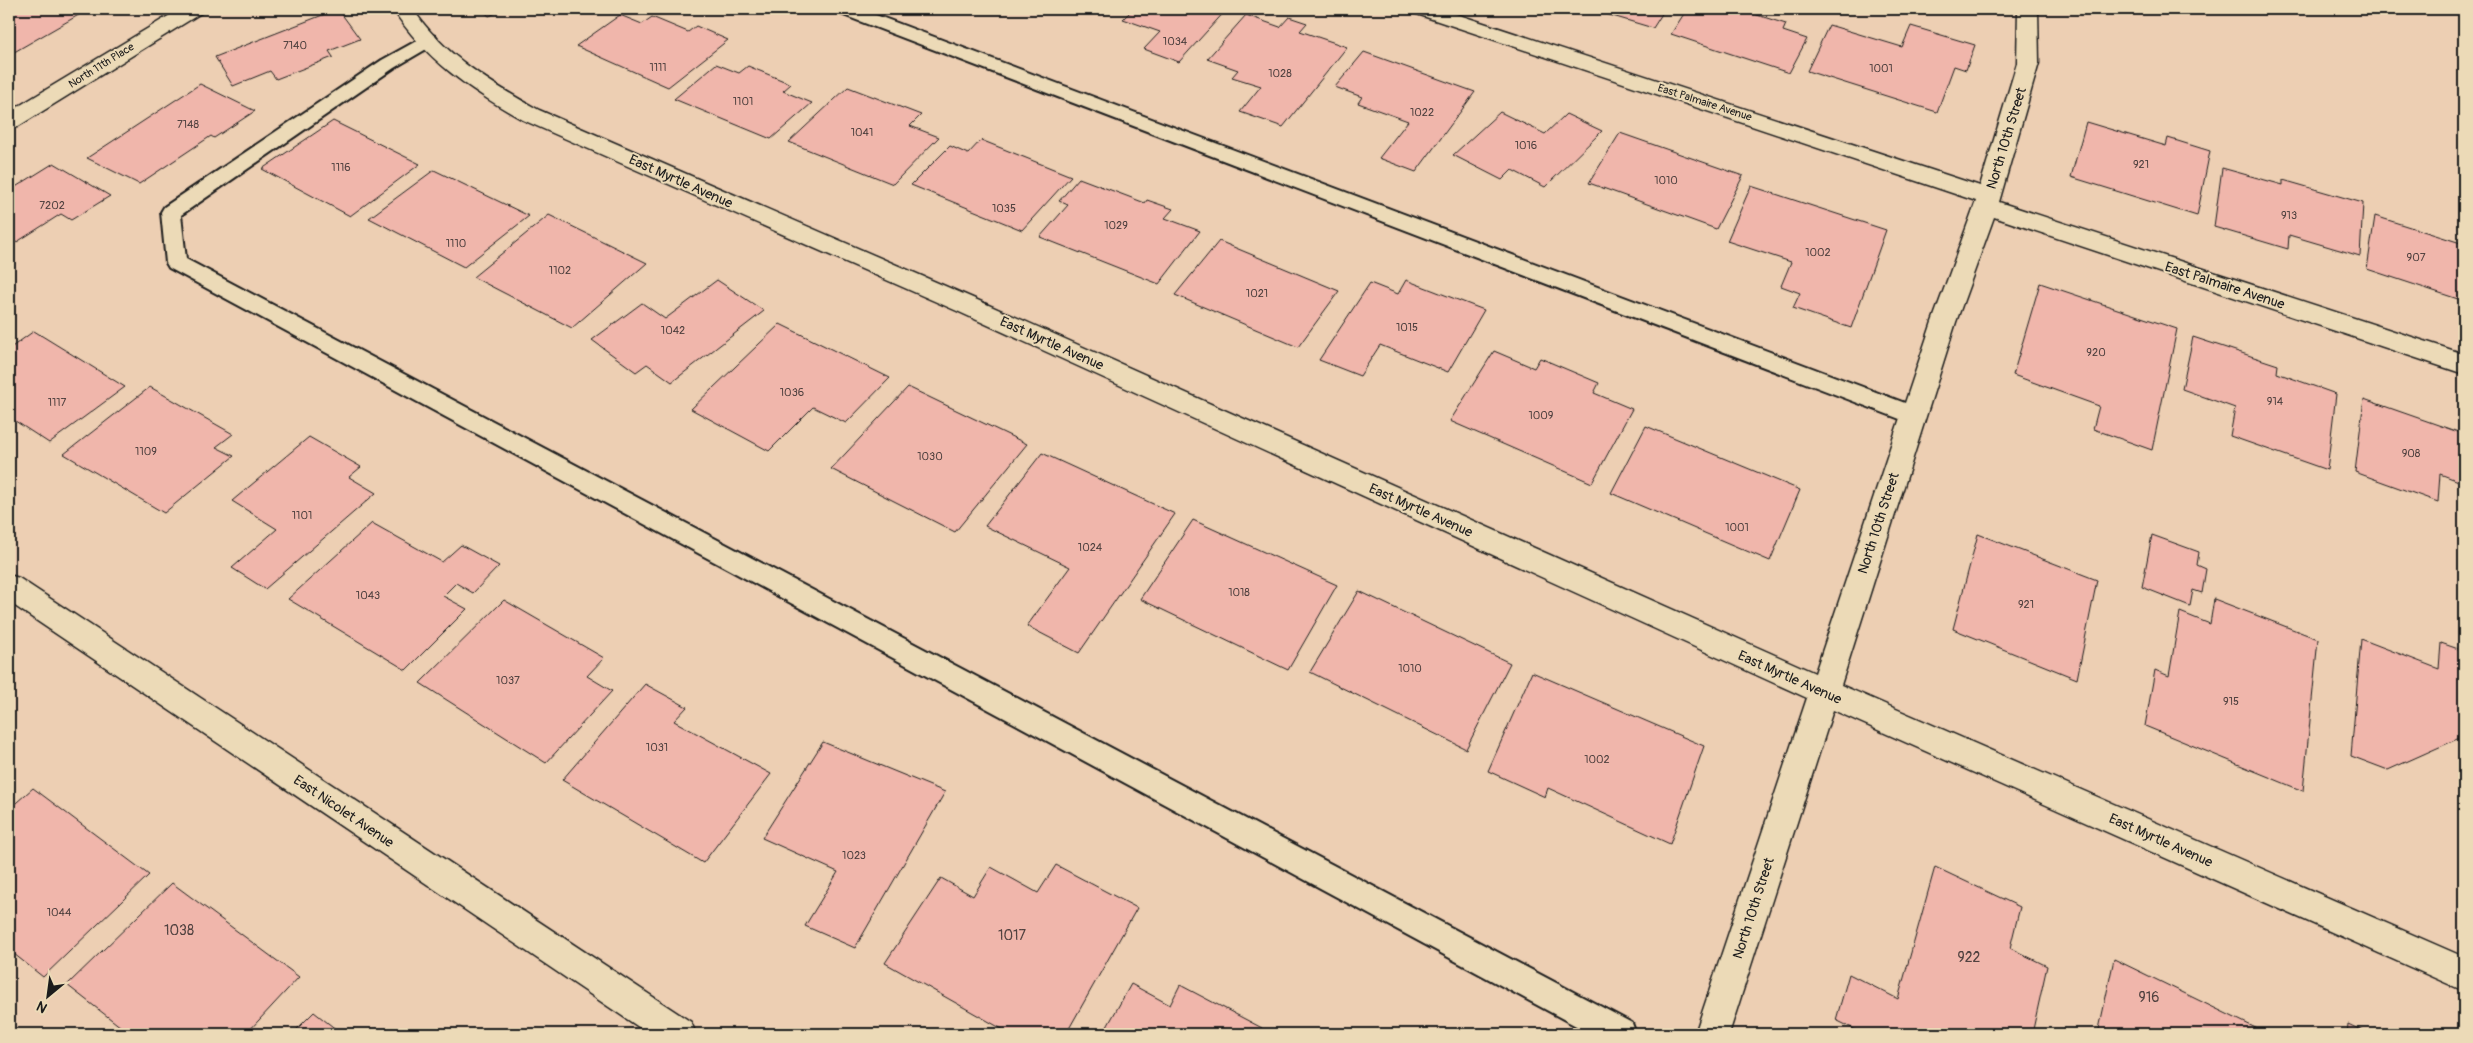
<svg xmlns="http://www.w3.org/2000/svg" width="2473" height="1043" font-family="Pangolin,sans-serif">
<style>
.building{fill:#f0b6ab;stroke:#1c1c1c}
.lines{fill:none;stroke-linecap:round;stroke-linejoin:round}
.lane-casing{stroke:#1c1c1c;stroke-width:4}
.street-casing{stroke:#1c1c1c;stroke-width:3}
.lane{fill:#ecdab7;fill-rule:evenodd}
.street{fill:#ecdab7;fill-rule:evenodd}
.labels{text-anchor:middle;stroke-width:4;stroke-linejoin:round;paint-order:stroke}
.number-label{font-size:11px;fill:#514240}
.far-street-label{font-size:11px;fill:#1c1c1c;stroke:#ecdab7}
.street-label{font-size:14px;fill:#1c1c1c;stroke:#ecdab7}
.near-number-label{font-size:14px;fill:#514240}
</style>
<rect width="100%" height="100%" fill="#edcfb3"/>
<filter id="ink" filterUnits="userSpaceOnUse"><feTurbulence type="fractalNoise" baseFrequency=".02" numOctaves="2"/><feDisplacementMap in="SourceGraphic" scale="10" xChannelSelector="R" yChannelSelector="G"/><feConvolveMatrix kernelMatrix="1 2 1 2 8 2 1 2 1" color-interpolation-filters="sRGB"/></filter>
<g filter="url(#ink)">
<!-- building -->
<path class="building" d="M9,9H89L9,55Z
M338,9L360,39L329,51L333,57L276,79L270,71L233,86L215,57Z
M481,9H506L489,16Z
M1121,9H1227L1179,62L1144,49L1160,32L1123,19L1130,12Z
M1589,9H1665L1653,28Z
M1687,9H1709L1719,12L1720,9H1738L1786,24L1783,31L1807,39L1789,73L1671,34Z
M620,15L642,24L652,17L688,32L696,26L728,40L668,87L576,46Z
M1246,15L1280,27L1289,17L1307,23L1300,31L1347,47L1283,127L1240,112L1261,86L1232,77L1238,70L1207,59Z
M1829,25L1902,47L1911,26L1975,45L1966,70L1954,66L1937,112L1807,71Z
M1364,52L1475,92L1416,172L1379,158L1408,121L1358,103L1362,97L1335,87Z
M716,64L739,73L748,66L791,84L783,91L812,103L771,139L674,99Z
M200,84L255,111L214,138L211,136L139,184L87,158Z
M848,87L921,115L910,126L939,137L893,184L789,142Z
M1500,112L1545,134L1566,114L1602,131L1545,187L1512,170L1502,180L1453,155Z
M333,121L420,164L350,216L262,169Z
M2086,122L2166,146L2168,138L2210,151L2197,216L2071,177Z
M1620,133L1743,176L1716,229L1589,183Z
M981,140L1071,176L1022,230L911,185L950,146L968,154Z
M54,163L110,196L71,220L61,214L9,247V191Z
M2222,168L2283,185V180L2363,203L2360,256L2289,235L2288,249L2214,227Z
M434,170L529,216L464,267L369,218Z
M1079,178L1145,203L1147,200L1173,209L1165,218L1200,231L1159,284L1040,237L1068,205L1059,201Z
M1751,186L1886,230L1851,328L1793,308L1800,293L1781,286L1791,262L1727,241Z
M549,215L647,263L572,328L473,277Z
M2375,216L2464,244V301L2367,269Z
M1219,241L1339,291L1298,347L1175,295Z
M717,280L764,311L672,382L647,364L636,372L592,340L642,303L665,319Z
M1406,280L1484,310L1448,372L1380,345L1360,376L1319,360L1370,283L1398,294Z
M2040,283L2177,329L2152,450L2093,429L2099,406L2013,375Z
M780,324L890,378L846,423L813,407L769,451L691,409Z
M34,331L125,387L49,443L9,417V349Z
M2193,337L2278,365L2277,373L2336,394L2327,470L2230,436L2235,408L2182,389Z
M1494,351L1534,368L1540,358L1599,383L1594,393L1632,409L1592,483L1450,421Z
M150,387L233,434L216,447L234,456L164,513L64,454Z
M908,387L1027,444L955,532L831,469Z
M2364,399L2464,434V483L2440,474L2438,502L2355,472Z
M1646,426L1800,490L1770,561L1611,493Z
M309,437L361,467L349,477L376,493L265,589L232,568L277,529L232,501Z
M1042,453L1175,514L1079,653L1027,626L1070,567L985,526Z
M1193,520L1337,585L1288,670L1140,599Z
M372,523L442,562L461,545L499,566L473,593L456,583L443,596L467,609L406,670L288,599Z
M1978,534L2097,580L2077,679L1953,629Z
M2152,535L2199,552L2197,565L2206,569L2202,593L2193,590L2190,606L2142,587Z
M1359,591L1510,663L1466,749L1310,672Z
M2214,599L2318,639L2303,791L2145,726L2155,670L2169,676L2180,612L2210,624Z
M504,600L604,658L587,676L612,691L546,763L420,683Z
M2361,639L2439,669L2441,643L2464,651V736L2388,770L2351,756Z
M1532,672L1704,746L1670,844L1548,788L1545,797L1488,771Z
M645,684L687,707L674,721L771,774L703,863L562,780Z
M823,742L945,792L855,948L805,926L838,872L762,838Z
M33,788L149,875L43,977L9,950V809Z
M1056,865L1137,908L1066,1034H1011L885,963L941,878L973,896L991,867L1038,893Z
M1935,867L2020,907L2010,948L2047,966L2032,1034H1864L1836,1020L1849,974L1898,999Z
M172,883L299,977L246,1034H130L67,985Z
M2114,959L2268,1034H2098Z
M1131,984L1170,1005L1180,985L1262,1028L1259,1034H1103Z
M314,1012L342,1034H292Z
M2348,1024L2369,1034H2347Z"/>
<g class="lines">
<defs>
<path id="lane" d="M835,9H860L1921,409L1924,415L1921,421L1913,424L1905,421L838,13Z
M429,34L435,36L438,40L435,44L394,68L181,215L186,259L1632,1023L1636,1034H1591L169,268L166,263L161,212L164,207L382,60Z"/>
<path id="street" d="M180,9H204L201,13L17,127L9,129V112Z
M393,9H413C443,55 492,84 539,110L975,299L1815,673L1932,322L1976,201L1414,13L1411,9H1441L1980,186L2017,63L2018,9H2038L2039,63L1999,202L2464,354V374L1994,217L1956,322L1841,685L2464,957V991L1833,710L1729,1034H1695L1807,698L957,311L523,120C472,91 425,60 393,9Z
M9,575L19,578L691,1022L696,1034H649L9,602Z"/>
</defs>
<!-- lane casing -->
<use href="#lane" class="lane-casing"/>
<!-- street casing -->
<use href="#street" class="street-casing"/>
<!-- lane -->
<use href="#lane" class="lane"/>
<!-- street -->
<use href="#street" class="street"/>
</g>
</g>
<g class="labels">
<!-- number labels -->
<g class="number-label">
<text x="1175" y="45">1034</text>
<text x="295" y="49">7140</text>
<text x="658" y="71">1111</text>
<text x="1881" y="72">1001</text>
<text x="1280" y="77">1028</text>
<text x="743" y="105">1101</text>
<text x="1422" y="116">1022</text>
<text x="188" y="128">7148</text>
<text x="862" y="136">1041</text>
<text x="1526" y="149">1016</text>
<text x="2141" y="168">921</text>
<text x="341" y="171">1116</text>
<text x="1666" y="184">1010</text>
<text x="52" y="209">7202</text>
<text x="1004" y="212">1035</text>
<text x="2289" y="219">913</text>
<text x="1116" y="229">1029</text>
<text x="456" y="247">1110</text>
<text x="1818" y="256">1002</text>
<text x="2416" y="261">907</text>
<text x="560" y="274">1102</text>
<text x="1257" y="297">1021</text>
<text x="1407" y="331">1015</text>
<text x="673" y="334">1042</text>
<text x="2096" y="356">920</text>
<text x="792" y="396">1036</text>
<text x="2275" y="405">914</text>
<text x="57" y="406">1117</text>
<text x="1541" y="419">1009</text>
<text x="146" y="455">1109</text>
<text x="2411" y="457">908</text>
<text x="930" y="460">1030</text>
<text x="302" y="519">1101</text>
<text x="1737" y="531">1001</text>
<text x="1090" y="551">1024</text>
<text x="1239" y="596">1018</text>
<text x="368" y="599">1043</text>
<text x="2026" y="608">921</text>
<text x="1410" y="672">1010</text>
<text x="508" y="684">1037</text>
<text x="2231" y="705">915</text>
<text x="657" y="751">1031</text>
<text x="1597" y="763">1002</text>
<text x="854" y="859">1023</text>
<text x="59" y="916">1044</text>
</g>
<!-- far-street labels -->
<g class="far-street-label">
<text transform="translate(101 65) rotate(-32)" y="4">North 11th Place</text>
<text transform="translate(1705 102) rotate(18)" y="4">East Palmaire Avenue</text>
</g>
<!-- street labels -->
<g class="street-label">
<text transform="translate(2006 138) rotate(-73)" y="5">North 10th Street</text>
<text transform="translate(681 181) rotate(24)" y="5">East Myrtle Avenue</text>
<text transform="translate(2225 285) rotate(18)" y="5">East Palmaire Avenue</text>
<text transform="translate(1052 343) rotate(24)" y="5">East Myrtle Avenue</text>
<text transform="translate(1421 510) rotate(24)" y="5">East Myrtle Avenue</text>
<text transform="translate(1878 523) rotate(-72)" y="5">North 10th Street</text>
<text transform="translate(1790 677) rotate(24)" y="5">East Myrtle Avenue</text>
<text transform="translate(344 811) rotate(34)" y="5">East Nicolet Avenue</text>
<text transform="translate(2161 840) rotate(24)" y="5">East Myrtle Avenue</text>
<text transform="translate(1753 908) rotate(-72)" y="5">North 10th Street</text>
</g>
<!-- near-number labels -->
<g class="near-number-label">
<text x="179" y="935">1038</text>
<text x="1012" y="940">1017</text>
<text x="1969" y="962">922</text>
<text x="2149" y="1002">916</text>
</g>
</g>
<!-- margin -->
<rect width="2473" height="1043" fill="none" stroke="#ecdab7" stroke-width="30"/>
<rect x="15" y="15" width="2443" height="1013" fill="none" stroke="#1c1c1c" stroke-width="2" filter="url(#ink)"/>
<!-- north arrow -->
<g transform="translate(48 996) rotate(209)" stroke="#ecdab7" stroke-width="4" paint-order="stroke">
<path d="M0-4L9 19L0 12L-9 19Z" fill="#1c1c1c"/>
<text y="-8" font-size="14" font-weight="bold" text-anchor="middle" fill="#1c1c1c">N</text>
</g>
</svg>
